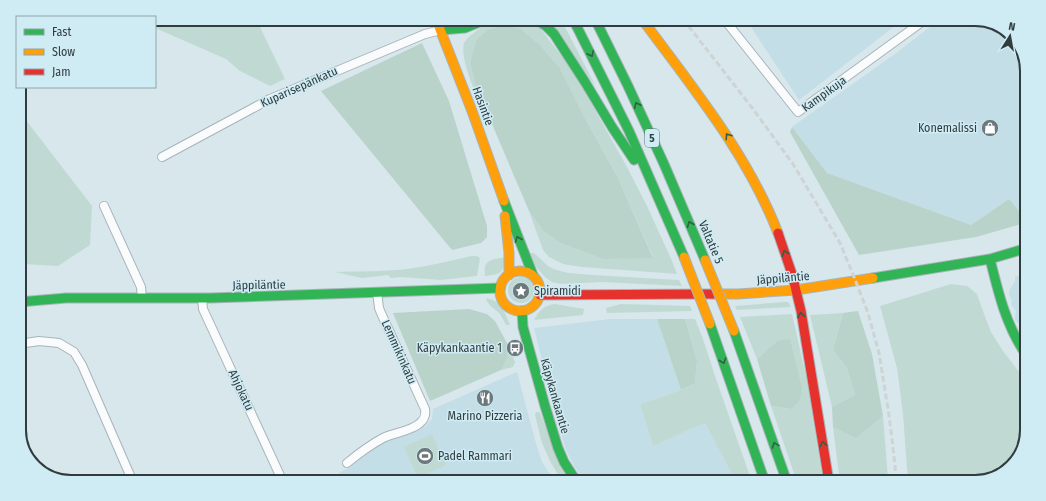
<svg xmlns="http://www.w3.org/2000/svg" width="1046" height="501" font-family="'Fira Sans Condensed',sans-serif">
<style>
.built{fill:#c3dee6}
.green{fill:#c0dad3}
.forest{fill:#b9d3cb}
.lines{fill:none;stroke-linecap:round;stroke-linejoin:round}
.street-casing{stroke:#a8b4b8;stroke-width:10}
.fast-casing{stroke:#a8b4b8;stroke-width:11}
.slow-casing{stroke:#a8b4b8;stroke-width:11}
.jam-casing{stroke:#a8b4b8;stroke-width:11}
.street{stroke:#f9fbfc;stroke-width:8}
.fast{stroke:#30b455;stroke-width:9}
.slow{stroke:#ff9f0a;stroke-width:9}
.jam{stroke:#e5322d;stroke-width:9}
.rail{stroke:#ced3d4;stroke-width:3;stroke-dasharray:6 3;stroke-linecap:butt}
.slow-bridge-casing{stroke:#a8b4b8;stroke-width:11;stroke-linecap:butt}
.slow-bridge{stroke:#ff9f0a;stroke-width:9}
.oneway{stroke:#316046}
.labels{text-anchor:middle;stroke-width:3;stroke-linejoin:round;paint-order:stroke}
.shield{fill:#cfebf4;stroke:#607075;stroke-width:1}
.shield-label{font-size:11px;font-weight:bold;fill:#313c3f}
.street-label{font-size:12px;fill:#313c3f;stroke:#cfebf4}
.poi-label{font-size:12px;fill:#313c3f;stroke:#cfebf4;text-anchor:end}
.rim{fill:none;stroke:#313c3f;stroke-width:2}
</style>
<rect width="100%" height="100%" fill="#d7e7ec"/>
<!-- built -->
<path class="built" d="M760,19H904L799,100L751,27Z
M940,19H975L998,24L1018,42L1027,68L1025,218L1009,199L971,225L827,173L792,127L899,51Z
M1024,273L1023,333L1022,325L1017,322L1015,320V316L1016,311L1011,305L1012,301L1009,294L1010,289L1015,281V277Z
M611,319H657L681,390L640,404L653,446L705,423L736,482H587L576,469L567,452L558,425L534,328Z
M517,372L535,440L542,462L555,482H343L339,473L350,467L372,450L382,444L403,435L416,431L426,426L432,419L433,409Z
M326,476L330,477L334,479L335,482H313Z"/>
<!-- green -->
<path class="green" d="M175,19H216L219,25L234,19H251L259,25L285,79L270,86L240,71L226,59L155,28Z
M546,19H561L596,87Z
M504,20H523L540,28L573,71L627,167L648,208L672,261L677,274L582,267L563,264L549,257L543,250L529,211L543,231L560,243L603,259L653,257L618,178L587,122L560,68L539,44L521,29L487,30L476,40L470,63L479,101C473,87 460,57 464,43C467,37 479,28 486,25C491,23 498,22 504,20Z
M19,111L92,206L90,245L58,266L21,264L19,261Z
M529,253H534L548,266L553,269L568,273L593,275L679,280L682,286L601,282L561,284L552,282L545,277L536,267Z
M471,256H477L480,258L477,276L440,280L401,277L391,278L388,275L362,278L335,272C359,271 383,272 407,269C429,266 450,261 471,256Z
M505,257C504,274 500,274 485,276C483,259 491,260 505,257Z
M508 290a13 13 0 1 1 26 0a13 13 0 1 1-26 0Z
M951,284L967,286L977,294L984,314L991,332L1003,351L1023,377L1022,453L1018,458L994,476L975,482H908L903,414L897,368L880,306Z
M486,298C502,301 504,311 510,325H506C504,321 502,317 499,313C494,308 488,306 486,298Z
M785,302H788L791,307L737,310L735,306Z
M555,304L584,309L583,315L534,320C539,311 544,305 555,304Z
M621,304L690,306L692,311L607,313L606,308Z
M843,313L833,350L847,368L855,395L832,407L810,315Z
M792,314L806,376L823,482H797L771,406L791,409L777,341L757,359L740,317Z
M685,319H695L703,339L715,376L752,482H736L705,423L653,446L640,404L681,390L695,383L697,361Z
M507,343L515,362L513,367L501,370L507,359Z
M536,412H539L540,413L565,474L564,478L561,480L550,461L542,443L535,415Z
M883,416L888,479L878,480V482H840L833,427L856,437Z
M432,434L446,465L418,478L404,447Z"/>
<!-- forest -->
<path class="forest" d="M503,26L521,29L539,44L560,68L587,122L618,178L653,258L603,259L560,243L543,231L529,211L489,117L479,101L470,63L476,40L487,30Z
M422,43L449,101L487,226V237L481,243L452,250L321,91Z
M792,127L827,173L971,225L1009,199L1025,218V223L976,237L859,255L790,132Z
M469,309L487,314L495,321L507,343V359L501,370L430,401L393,313Z
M858,311L872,354L883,416L856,438L833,427L832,407L855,395L847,368L833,350L843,313Z
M657,319H685L697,361L695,383L681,390Z
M790,339L802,388L800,400L791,409L771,406L757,359L777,341Z"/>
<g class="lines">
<defs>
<path id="street" d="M724,19L798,112L926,19
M162,157L270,99L425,34L441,30
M104,206L141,287L142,298
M202,298L203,309L283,482
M19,344L39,341L59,343L74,352L82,365L133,482
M347,463C358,454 370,445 383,438C393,433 412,431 420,423C425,419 426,415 425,409L381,313L379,308L377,292"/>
<path id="fast" d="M535,19L546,26L554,34L585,82L612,127L634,160
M573,19L629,131L684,257
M595,19L628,86L664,164L705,260
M441,30L465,28L487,19
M504,201L533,275
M990,259C998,291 1005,322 1023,350
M873,278L990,259L1024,249
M19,302L66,298H210L500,288
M522,311L523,327L545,406L558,448L564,462L573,476L579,482
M710,324L765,482
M734,331L787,482"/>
<path id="slow" d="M436,19L472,111L504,201
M642,19C692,87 747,153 778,233
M505,216L509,253V275
M500 291a20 20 0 1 1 40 0a20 20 0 1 1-40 0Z
M713,294H738L796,290L873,278"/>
<path id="jam" d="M778,233L792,274L801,311L829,482
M540,295L713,294"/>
</defs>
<!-- street casing -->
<use href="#street" class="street-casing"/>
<!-- fast casing -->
<use href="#fast" class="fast-casing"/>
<!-- slow casing -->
<use href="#slow" class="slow-casing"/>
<!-- jam casing -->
<use href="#jam" class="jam-casing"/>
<!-- street -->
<use href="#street" class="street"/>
<!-- fast -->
<use href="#fast" class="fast"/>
<!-- slow -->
<use href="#slow" class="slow"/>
<!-- jam -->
<use href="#jam" class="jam"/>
<!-- rail -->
<path class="rail" d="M683,19L753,109L793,164L840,243L854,277L868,313L879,353L889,415L895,465L896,482"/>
<defs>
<path id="slow-bridge" d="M684,257L710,324
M705,260L734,331"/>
</defs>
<!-- slow-bridge casing -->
<use href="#slow-bridge" class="slow-bridge-casing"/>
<!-- slow-bridge -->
<use href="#slow-bridge" class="slow-bridge"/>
</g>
<!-- one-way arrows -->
<defs><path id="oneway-chevron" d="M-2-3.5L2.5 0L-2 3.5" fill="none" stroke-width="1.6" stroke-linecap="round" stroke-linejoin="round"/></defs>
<g class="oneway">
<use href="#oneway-chevron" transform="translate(591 54) rotate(64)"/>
<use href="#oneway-chevron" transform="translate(637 105) rotate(-115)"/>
<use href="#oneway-chevron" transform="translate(728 136) rotate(-123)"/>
<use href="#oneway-chevron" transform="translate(690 224) rotate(-113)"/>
<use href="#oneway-chevron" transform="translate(518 239) rotate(-112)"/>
<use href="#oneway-chevron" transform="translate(785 253) rotate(-110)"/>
<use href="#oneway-chevron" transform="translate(801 315) rotate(-100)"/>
<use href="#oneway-chevron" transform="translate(723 361) rotate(71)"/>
<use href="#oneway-chevron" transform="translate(823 444) rotate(-99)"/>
<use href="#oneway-chevron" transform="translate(775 445) rotate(-110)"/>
</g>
<!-- icons -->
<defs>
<symbol id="shop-disc" viewBox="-11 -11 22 22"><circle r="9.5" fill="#6b787c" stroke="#cfebf4"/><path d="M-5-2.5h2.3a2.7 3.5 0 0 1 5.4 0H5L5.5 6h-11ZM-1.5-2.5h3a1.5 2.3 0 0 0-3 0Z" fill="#fff"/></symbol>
<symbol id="sight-disc" viewBox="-11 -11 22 22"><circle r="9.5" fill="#6b787c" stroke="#cfebf4"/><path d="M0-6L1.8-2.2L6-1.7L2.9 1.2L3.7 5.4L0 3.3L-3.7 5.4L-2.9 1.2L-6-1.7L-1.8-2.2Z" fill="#fff"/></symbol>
<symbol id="bus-disc" viewBox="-11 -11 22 22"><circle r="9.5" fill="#6b787c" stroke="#cfebf4"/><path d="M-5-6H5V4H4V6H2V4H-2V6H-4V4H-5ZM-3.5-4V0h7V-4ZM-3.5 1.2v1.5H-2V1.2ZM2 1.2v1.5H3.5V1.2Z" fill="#fff"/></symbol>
<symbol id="restaurant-disc" viewBox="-11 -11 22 22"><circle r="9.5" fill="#6b787c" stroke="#cfebf4"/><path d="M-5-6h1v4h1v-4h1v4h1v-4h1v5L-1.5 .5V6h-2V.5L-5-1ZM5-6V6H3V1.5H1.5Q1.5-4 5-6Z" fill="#fff"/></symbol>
<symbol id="stadium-disc" viewBox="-11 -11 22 22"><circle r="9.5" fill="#6b787c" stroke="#cfebf4"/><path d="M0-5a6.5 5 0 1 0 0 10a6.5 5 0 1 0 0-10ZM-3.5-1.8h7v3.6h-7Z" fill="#fff"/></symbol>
</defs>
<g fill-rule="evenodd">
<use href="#shop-disc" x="980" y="118" width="20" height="20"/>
<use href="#sight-disc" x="511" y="281" width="20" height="20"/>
<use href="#bus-disc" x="505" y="338" width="20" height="20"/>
<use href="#restaurant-disc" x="475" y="388" width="20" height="20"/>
<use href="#stadium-disc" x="415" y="446" width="20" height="20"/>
</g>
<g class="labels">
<!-- shield labels -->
<rect class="shield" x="645" y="129" width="14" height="18" rx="3"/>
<g class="shield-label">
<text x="652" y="142">5</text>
</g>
<!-- street labels -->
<g class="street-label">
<text transform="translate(299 87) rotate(-24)" y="4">Kuparisepänkatu</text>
<text transform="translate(824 94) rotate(-36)" y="4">Kampikuja</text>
<text transform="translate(483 106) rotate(70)" y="4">Hasintie</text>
<text transform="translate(711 242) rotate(67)" y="4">Valtatie 5</text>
<text transform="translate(783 278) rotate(-5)" y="4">Jäppiläntie</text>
<text transform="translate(259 285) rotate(-1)" y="4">Jäppiläntie</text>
<text transform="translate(399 352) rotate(66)" y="4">Lemmikinkatu</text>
<text transform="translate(241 390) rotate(65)" y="4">Ahjokatu</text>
<text transform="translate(555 396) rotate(74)" y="4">Käpykankaantie</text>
</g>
<!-- poi labels -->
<g class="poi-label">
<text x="977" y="132">Konemalissi</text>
<text x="534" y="295" text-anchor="start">Spiramidi</text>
<text x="502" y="352">Käpykankaantie 1</text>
<text x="485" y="420" text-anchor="middle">Marino Pizzeria</text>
<text x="438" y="460" text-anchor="start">Padel Rammari</text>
</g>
</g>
<!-- crop -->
<path d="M0 0H1046V501H0ZM71 26H975A45 45 0 0 1 1020 71V430A45 45 0 0 1 975 475H71A45 45 0 0 1 26 430V71A45 45 0 0 1 71 26Z" fill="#cfebf4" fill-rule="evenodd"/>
<path class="rim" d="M71 26H975A45 45 0 0 1 1020 71V430A45 45 0 0 1 975 475H71A45 45 0 0 1 26 430V71A45 45 0 0 1 71 26Z"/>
<!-- legend -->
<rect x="16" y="16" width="140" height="72" fill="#cfebf4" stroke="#90a5ac"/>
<rect x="24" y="29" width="20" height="6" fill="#30b455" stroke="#90a5ac"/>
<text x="52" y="36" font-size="12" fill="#313c3f">Fast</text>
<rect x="24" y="49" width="20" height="6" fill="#ff9f0a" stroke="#90a5ac"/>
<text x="52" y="56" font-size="12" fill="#313c3f">Slow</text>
<rect x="24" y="69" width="20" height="6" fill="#e5322d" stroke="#90a5ac"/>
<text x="52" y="76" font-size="12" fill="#313c3f">Jam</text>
<!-- north arrow -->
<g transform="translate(1010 36) rotate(11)" stroke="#cfebf4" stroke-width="3" paint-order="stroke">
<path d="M0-3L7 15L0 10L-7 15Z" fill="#313c3f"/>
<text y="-6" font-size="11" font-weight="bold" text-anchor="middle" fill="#313c3f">N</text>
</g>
</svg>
